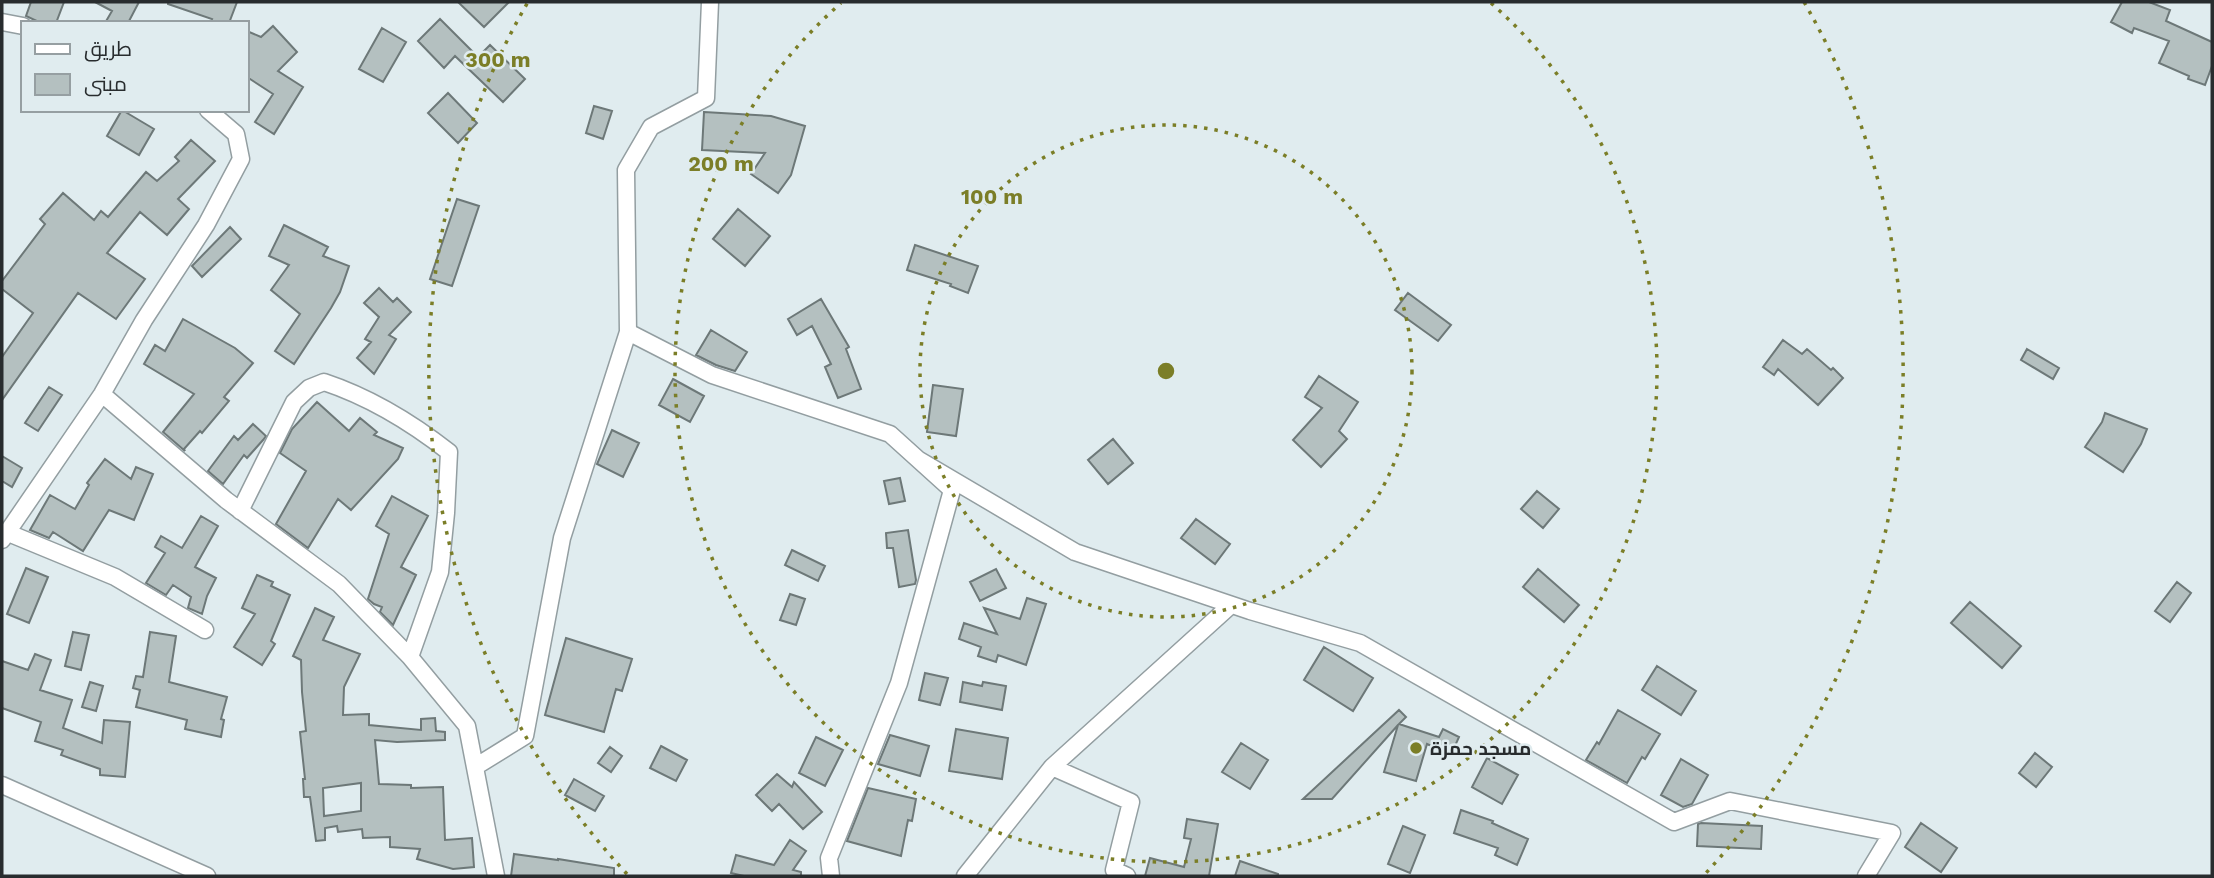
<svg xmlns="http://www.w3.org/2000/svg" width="2214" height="878" font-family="'Work Sans',Cairo,sans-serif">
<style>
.building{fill:#b4c0c0;stroke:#6d7878;stroke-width:2;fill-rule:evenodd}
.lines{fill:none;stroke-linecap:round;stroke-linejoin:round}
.minor-casing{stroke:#939ea1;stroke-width:19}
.minor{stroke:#fff;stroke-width:16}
.ring{fill:none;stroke:#7b7e27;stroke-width:3.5;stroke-dasharray:3.5 7}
.poi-dot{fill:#7b7e27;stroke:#e0ecef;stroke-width:2.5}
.labels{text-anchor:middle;stroke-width:5;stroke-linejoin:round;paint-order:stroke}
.poi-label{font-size:19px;font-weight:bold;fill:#282c2e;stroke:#e0ecef;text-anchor:start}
.centre{fill:#7b7e27;stroke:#e0ecef;stroke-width:3.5}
.ring-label{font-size:21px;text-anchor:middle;font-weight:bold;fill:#7b7e27;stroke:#e0ecef;stroke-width:5;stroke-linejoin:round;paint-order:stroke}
</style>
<rect width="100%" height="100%" fill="#e0ecef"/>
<!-- building -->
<path class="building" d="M31,2H64L56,23H41L26,16Z
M95,2H139L128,23H105L112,11Z
M168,2H237L229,23H210L212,19L168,4Z
M458,2H509L484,27Z
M2122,2H2149L2170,10L2166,21L2212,42V66L2205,85L2188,79L2189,76L2159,63L2169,41L2134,28L2132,33L2111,22Z
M440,19L478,57L490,45L525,79L503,102L455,56L444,68L418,41Z
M273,26L297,52L278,71L303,87L274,134L255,122L273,94L247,77V31L261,37Z
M382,28L406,42L383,82L359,69Z
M448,93L477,123L458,143L428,113Z
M594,106L612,111L603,139L586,133Z
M122,110L154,129L139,155L107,136Z
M704,112L771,116L805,126L791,175L778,193L751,174L765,153L702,150Z
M191,140L215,161L178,199L189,209L167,235L140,212L107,253L145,279L116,319L78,293L2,400V357L33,313L2,289V281L45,224L40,219L63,193L94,220L101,211L108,217L146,172L157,181L179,161L175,157Z
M457,199L479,206L452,286L430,279Z
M738,209L770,236L745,266L713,239Z
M284,225L328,247L323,256L349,266L340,292L331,308L294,364L275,351L300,314L271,290L289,265L269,256Z
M230,227L241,239L202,277L192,266Z
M915,245L978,266L968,293L950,286L951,284L907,270Z
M379,288L393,302L397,298L411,312L389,335L396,339L374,374L357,358L371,342L365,339L379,317L364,303Z
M1408,293L1451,325L1438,341L1395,310Z
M821,299L849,347L846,349L861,389L838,398L825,367L831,364L812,326L797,335L788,319Z
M183,319L235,348L253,363L224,397L229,401L202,433L200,431L184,449L185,451L163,432L194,394L144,364L155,345L165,351Z
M711,330L747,352L735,371L716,365L696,355Z
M1783,340L1802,354L1807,349L1831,370L1833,368L1843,378L1818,405L1778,369L1774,375L1763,367Z
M2027,349L2059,368L2053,379L2021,360Z
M1319,376L1358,402L1339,431L1347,439L1321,467L1293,440L1322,408L1305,397Z
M673,379L704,396L690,422L659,405Z
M933,385L963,389L956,436L927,432Z
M49,387L62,395L38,431L25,423Z
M317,402L349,431L360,418L377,432L374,435L403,448L398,459L351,510L338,499L308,548L276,524L306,471L280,453L292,429Z
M2105,413L2147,429L2141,444L2123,472L2085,447L2102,422Z
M253,424L266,436L263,440L247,458L244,455L223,484L208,471L234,436L238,440Z
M612,430L639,443L623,477L597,464Z
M1113,439L1133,463L1108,484L1088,460Z
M2,456L22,468L12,487L2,481Z
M105,459L131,479L136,467L153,474L134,520L109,510L83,551L53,532L49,538L30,530L50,495L75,509L89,485L87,483Z
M900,478L905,501L889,504L884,481Z
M1537,491L1559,509L1543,528L1521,509Z
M392,496L428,516L401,567L416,575L393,625L380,612L382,607L374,604L368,599L389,534L376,526Z
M201,516L218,526L195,567L216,578L207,596L202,614L188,608L191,597L173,585L166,595L146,583L165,553L155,547L161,536L182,548Z
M1196,519L1230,544L1215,564L1181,538Z
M908,530L916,580L915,584L899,587L893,548H887L886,533Z
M792,550L825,566L818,581L785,565Z
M26,568L48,577L29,623L7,614Z
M996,569L1006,588L980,601L970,582Z
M1538,569L1579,605L1564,622L1523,587Z
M257,575L273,582L271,586L290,595L271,641L275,644L262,665L234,647L255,614L242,608Z
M2177,582L2191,593L2170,622L2155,611Z
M790,594L805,599L796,625L780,620Z
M1027,598L1046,604L1026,665L998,655L996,662L978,656L981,647L959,639L964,623L997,634L984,608L1020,619Z
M1970,602L2021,646L2002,668L1951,623Z
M315,608L334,617L323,640L360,654L344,687L343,715L369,714V725L421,730V719L435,718L436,731L445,732V740L397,742L375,740L379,784L411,785V788L443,787L445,840L472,838L474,867L453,869L417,859L420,849L390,847V837L363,838L362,829L338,832L337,826L325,828V840L316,841L310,797H304L303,779H305L300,732L306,731L302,692L301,660L293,656ZM361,783V811L324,816L323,788Z
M73,632L89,635L81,670L65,666Z
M150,632L176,636L169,682L227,697L221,719L224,720L221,737L185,729L187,720L136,707L140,690L133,688L136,676L143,677Z
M566,638L632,659L622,691L616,689L604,732L545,715Z
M1324,647L1373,678L1353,711L1304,680Z
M35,654L51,660L40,690L72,700L63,728L102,743L104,720L130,722L125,777L100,775V769L61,755L63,750L35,741L41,722L2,708V661L28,670Z
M1657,666L1696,691L1681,715L1642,690Z
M925,673L948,678L940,705L919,700Z
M90,682L103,686L96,711L82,707Z
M963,682L982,686L983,682L1006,686L1002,710L960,702Z
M1399,710L1406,717L1399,724L1439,737L1443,729L1459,737L1451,755L1427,744L1416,781L1384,772L1398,725L1332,799H1303Z
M1618,710L1660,734L1645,759L1642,757L1627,783L1586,760L1597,742L1599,744Z
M956,729L1008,738L1002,779L949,771Z
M890,735L929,746L920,776L878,764Z
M816,737L843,750L825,786L799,773Z
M1241,743L1268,760L1250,789L1222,772Z
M661,746L687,760L676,781L650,768Z
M610,747L622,756L611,772L598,763Z
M2035,753L2052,767L2036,787L2019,773Z
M1487,758L1518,775L1502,804L1472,787Z
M1681,759L1708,775L1692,804L1683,807L1661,795Z
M777,774L792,787L794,782L822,812L803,829L779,804L772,811L756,795Z
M574,779L604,796L595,811L565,795Z
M868,788L916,799L912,821L908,820L901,856L847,841Z
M1461,810L1493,821L1492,823L1528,839L1517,865L1495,855L1498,848L1454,833Z
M1187,819L1218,824L1209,876H1145L1150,858L1184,867L1191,839L1184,838Z
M1701,823L1762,826L1761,849L1697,846L1698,824Z
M1921,823L1957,848L1941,872L1905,847Z
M1403,826L1425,835L1410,873L1388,864Z
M790,840L806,851L793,870L801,872V876H744L731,873L736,855L774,865Z
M514,854L558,860V859L614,868V876H511Z
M1240,861L1278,874V876H1235Z"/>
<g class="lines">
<defs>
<path id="minor" d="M2,22L23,26
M628,332L712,375L890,434L952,490L899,683L829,858L831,876
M102,394L226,500L339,584L410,657L467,726L496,876
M919,460L1075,552L1250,611L1360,643L1674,822L1730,801L1892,833L1866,876
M240,511L294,402L309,388L324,382C369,397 412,423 449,452L446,513L440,572L410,657
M6,532L115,577L205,630
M2,540L102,394L144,320L206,225L241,159L236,134L208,110
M475,767L525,736L562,538L628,332L626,170L651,127L706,98L710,2
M1052,767L1231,605
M2,785L207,876
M965,876L1052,767L1131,802L1114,870L1127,876"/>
</defs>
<!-- minor casing -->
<use href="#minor" class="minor-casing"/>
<!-- minor -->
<use href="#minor" class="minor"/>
</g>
<!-- distance rings -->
<g class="ring">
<circle cx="1166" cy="371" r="246"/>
<path d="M1491 3A491 491 0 1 1 841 3"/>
<path d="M627 874A737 737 0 0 1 528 2M1804 2A737 737 0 0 1 1705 874"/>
</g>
<!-- markers -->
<circle class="poi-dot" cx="1416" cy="748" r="7"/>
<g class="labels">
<!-- poi labels -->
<g class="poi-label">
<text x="1430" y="755">مسجد حمزة</text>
</g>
</g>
<circle cx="1166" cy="371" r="10" class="centre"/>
<g class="ring-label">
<text x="498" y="67">300 m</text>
<text x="721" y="171">200 m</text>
<text x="992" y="204">100 m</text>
</g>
<!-- border -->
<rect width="2214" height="878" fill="none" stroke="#282c2e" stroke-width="7"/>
<!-- legend -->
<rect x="21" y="21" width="228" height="91" fill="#e0ecef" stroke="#969fa2" stroke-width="2"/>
<rect x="35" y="44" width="35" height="10" fill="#ffffff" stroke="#969fa2" stroke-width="2"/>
<text x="84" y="56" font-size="21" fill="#282c2e">طريق</text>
<rect x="35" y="74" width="35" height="21" fill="#b4c0c0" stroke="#969fa2" stroke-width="2"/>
<text x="84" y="91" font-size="21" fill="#282c2e">مبنى</text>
</svg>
